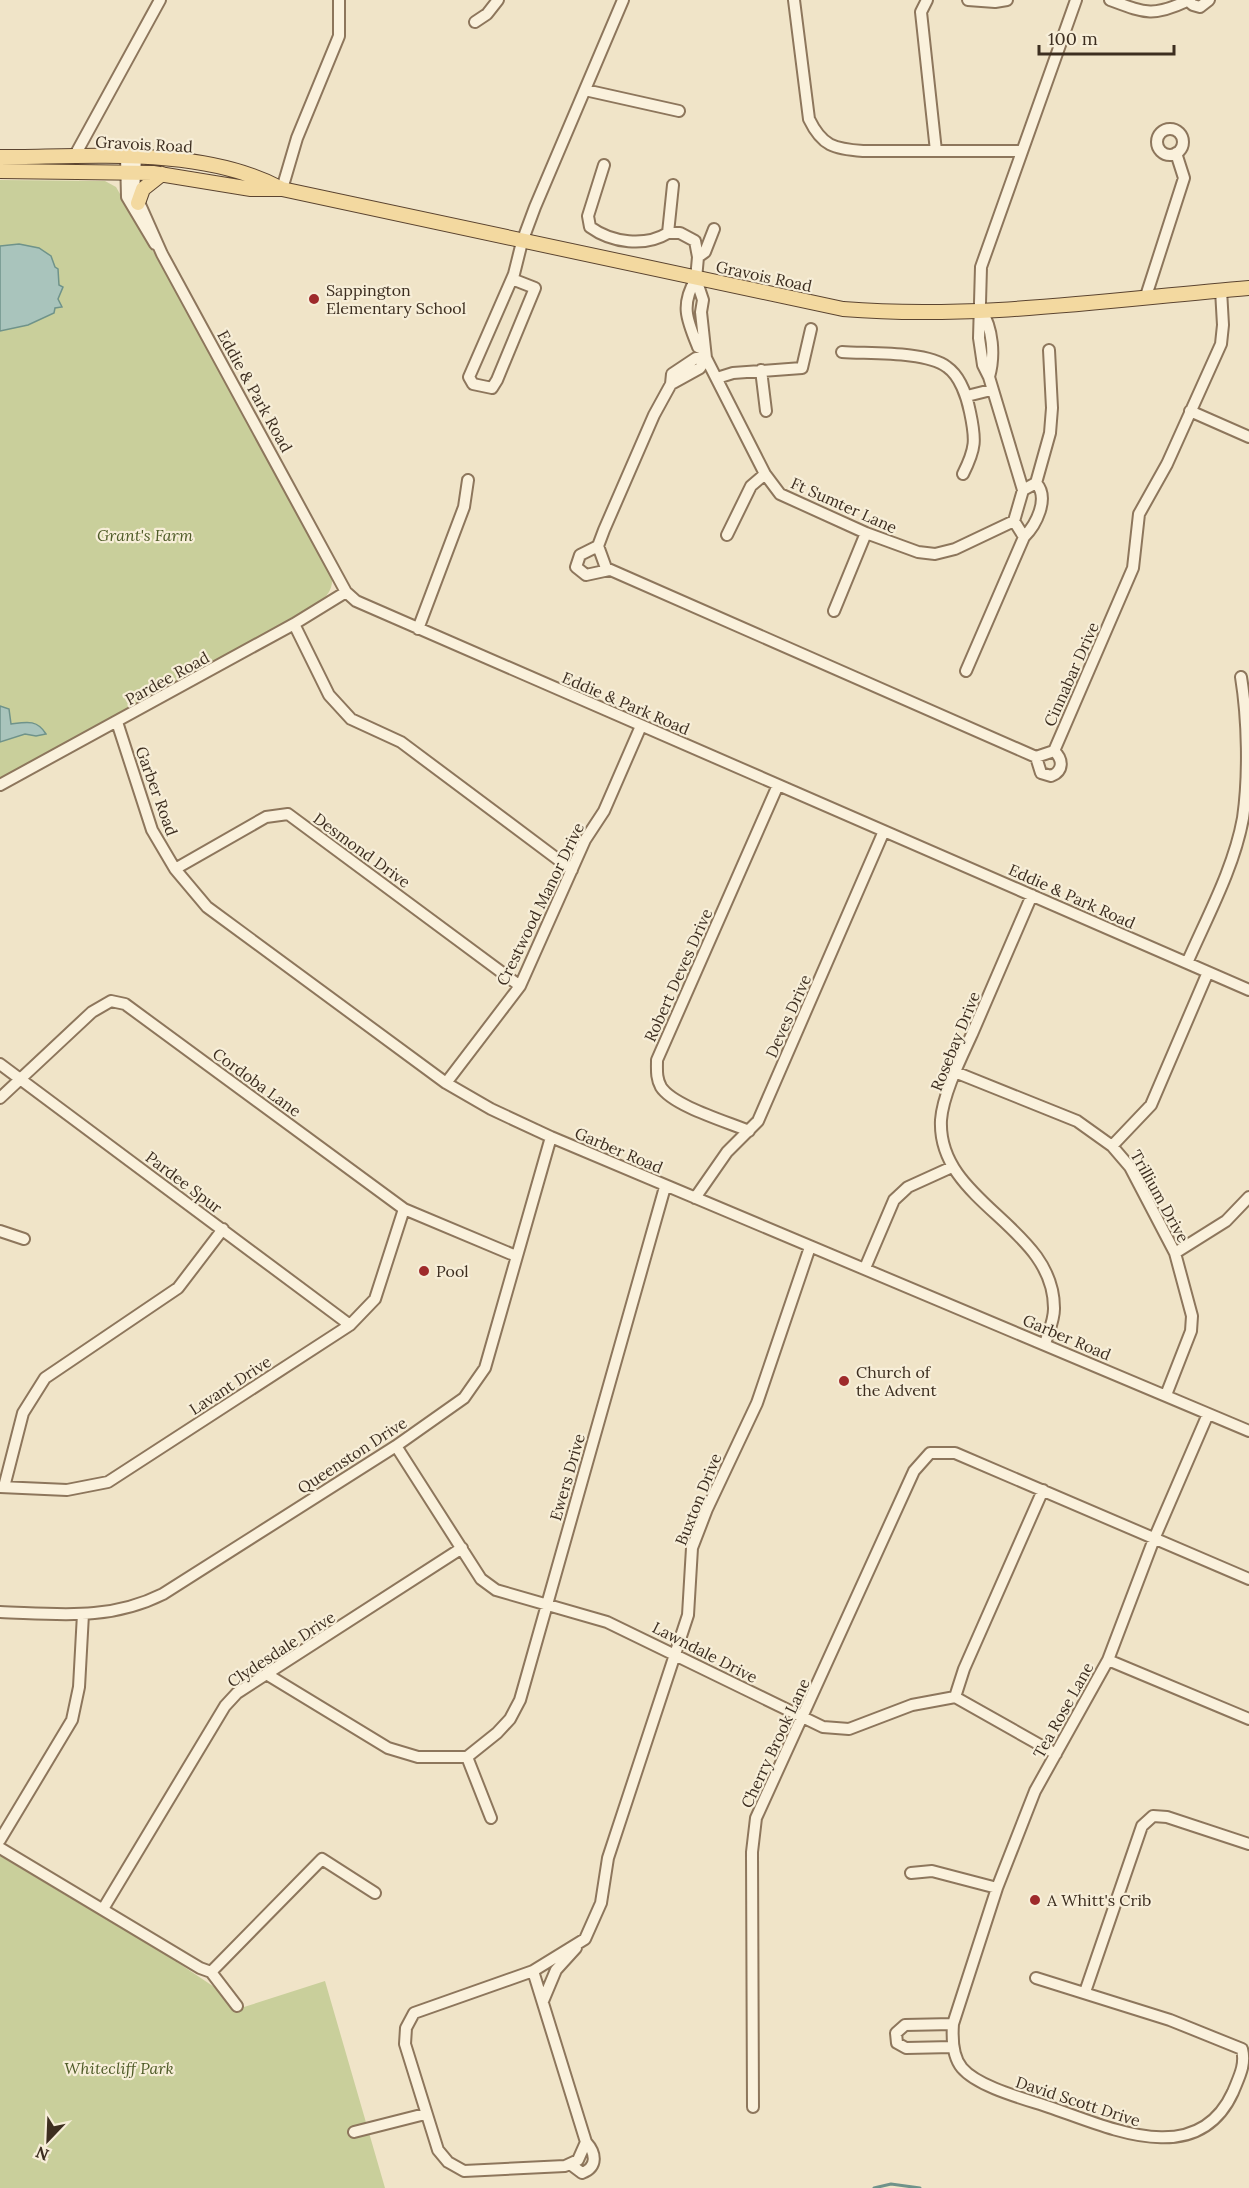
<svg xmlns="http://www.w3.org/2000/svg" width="1249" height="2188" font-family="Lora,serif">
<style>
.green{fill:#c9cf9b}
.water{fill:#a9c4bc;stroke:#6f938a;stroke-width:1.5}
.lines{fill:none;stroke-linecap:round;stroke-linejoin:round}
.stream{stroke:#6f938a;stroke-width:3}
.minor-casing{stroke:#8d765c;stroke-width:14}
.major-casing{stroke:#5b4430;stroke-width:16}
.minor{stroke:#faf1dc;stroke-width:10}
.major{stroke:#f3d9a0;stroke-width:14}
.poi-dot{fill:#9e2a2b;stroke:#f7eed8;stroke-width:2}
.labels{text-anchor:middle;stroke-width:4.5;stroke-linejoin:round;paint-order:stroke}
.street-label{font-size:16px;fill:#3d2e20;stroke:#f7eed8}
.poi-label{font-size:16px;fill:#3d2e20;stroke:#f7eed8;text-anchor:start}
.park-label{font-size:16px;font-style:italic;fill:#4d5a26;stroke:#f7eed8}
</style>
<rect width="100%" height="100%" fill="#f0e4c8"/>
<!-- green -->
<path class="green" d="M0,180L105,181L116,187L221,370L332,577C333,590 327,596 318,604L0,781Z
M0,1856L168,1956L244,2007L325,1981L385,2188H0Z"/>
<!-- water -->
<path class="water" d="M19,244L39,248L51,256L55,267L58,269L59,285L63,287L58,299L62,307L55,308L54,313L28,325L0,331V246Z
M0,706L9,709L11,724C26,722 37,719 46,734L36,736L25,734L0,742Z"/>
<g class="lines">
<!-- stream -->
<path class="stream" d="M874,2188L891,2184L920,2188"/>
<defs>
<path id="minor" d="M794,0L809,119C822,146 834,149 863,151H1020
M927,0L921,12L936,151
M968,0L995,2L1007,0
M1110,0C1145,13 1153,17 1187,1
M1187,0L1193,5L1200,7L1209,0
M475,22L487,14L498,0
M585,90L679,111
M1157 142a13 13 0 1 1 26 0a13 13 0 1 1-26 0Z
M74,157L160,0
M126,157L127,197L155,244
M136,158L134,191L162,254L346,592L356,601L1249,990
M604,165L588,216L590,227C612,243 645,247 668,233
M673,185L668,233H680L695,241L698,257L696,279L703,300L701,312L706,358L765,474L780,494L866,533L918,552L935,554L955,549L1014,521
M282,189L297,138L339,36V0
M698,257L705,252L714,229
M512,279L535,288L497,380L492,388L473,384L469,377L514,274L522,242L535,207L623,0
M696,279C680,305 687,320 698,347L703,349
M1146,296L1184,178L1176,153
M981,310C993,328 995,356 989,377
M842,352C869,354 926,351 947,367C960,376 967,397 970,412C976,440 976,448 963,474
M706,358H696L672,374L671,384L654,415L604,530L598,546L606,568L1036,757L1054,751L1133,568L1139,514L1167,464L1221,344L1223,325L1221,290
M761,370L766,411
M717,378L733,373L802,368L811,329
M671,384L700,368L706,358
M967,396L991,390
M1190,411L1249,437
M1023,490L989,377L983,365L979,338L981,267L1076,0
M727,535L751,486L765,474
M1024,537C1036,525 1050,498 1036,483
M598,546L580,555L576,567L586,575L609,570
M834,611L866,533
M294,624L329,695L351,719L401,742L572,870
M418,629L464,507L468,480
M966,671L1024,537L1014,521L1023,490L1036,483L1050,433L1052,408L1049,350
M117,722L152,830L175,869L207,907L446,1083L491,1109L551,1137L1249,1431
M1036,757L1041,773L1051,776C1064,771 1063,759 1054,751
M0,785L294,624L346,592
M175,869L266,817L288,814L520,986
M1032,895C1012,942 992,988 972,1034C961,1058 943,1094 941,1120C937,1203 1055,1226 1054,1309C1054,1321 1048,1333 1045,1344
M1187,963C1207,917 1234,868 1243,818C1249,776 1248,720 1241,677
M0,1064L350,1325
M955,1072L1077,1121L1112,1146L1130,1167L1175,1253L1192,1316L1191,1331L1166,1395
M446,1083L520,986L585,840L604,811L641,726
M0,1098L92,1012L111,1001L125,1004L404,1209L516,1256
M749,1131C728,1122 673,1106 661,1087C656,1078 657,1070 657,1060L778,785
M1112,1146L1151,1105L1208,972
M695,1198L727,1152L758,1121L884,831
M0,1231L24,1239
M1175,1253L1226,1221L1249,1197
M865,1268L894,1200L908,1187L952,1167
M396,1446L481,1579L496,1590L607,1622L823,1727L849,1729L912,1705L955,1697L1056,1754
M0,1487L67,1490L108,1482L350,1325L375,1299L404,1209
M4,1487L23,1413L45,1378L178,1288L223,1229
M0,1612C59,1614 109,1621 163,1594L396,1446L464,1398L485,1368L551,1137
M1108,1660L1249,1719
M268,1675L388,1748L418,1757H467L497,1733L510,1719L520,1700L665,1187
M955,1697L964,1669L1043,1490
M467,1757L491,1818
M0,1840L72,1720L79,1687L83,1614
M0,1848L200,1968L211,1972
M911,1873L932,1871L997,1888
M103,1909L225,1706L237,1693L462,1548
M533,1971L586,2142L578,2160L565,2166L464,2171L448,2162L438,2150L405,2044L406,2028L414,2013L533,1971L585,1939L601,1903L608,1858L688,1615L692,1548L707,1509L757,1403L810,1247
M211,1972L322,1859L375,1893
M211,1972L237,2006
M1036,1978L1170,2020L1242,2049C1246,2065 1239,2077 1233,2092C1197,2171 1108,2127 1049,2107C1025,2099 978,2087 962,2068C952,2056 952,2038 953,2024L997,1888L1035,1791L1108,1660L1154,1539L1208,1414
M1085,1992L1142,1826L1153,1816L1167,1817L1249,1844
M543,2001L556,1970L576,1948
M953,2024L905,2025L896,2033L897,2043L906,2048L953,2047
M753,2107L752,1852L756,1818L914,1471L930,1453H955L1249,1579
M354,2132L425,2114
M570,2164L582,2173C598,2167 596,2153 586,2142"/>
<path id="major" d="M0,157C87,157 201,146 280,188
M0,171L153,173L251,189H282L843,309C978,320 1115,299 1249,288
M138,203L143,189L162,174"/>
</defs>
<!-- minor casing -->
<use href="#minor" class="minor-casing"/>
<!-- major casing -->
<use href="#major" class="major-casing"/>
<!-- minor -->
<use href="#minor" class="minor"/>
<!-- major -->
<use href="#major" class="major"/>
</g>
<!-- markers -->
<g class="poi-dot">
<circle cx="314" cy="299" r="6"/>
<circle cx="424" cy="1271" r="6"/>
<circle cx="844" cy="1381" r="6"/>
<circle cx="1035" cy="1900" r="6"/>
</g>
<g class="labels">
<!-- street labels -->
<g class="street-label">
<text transform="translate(144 144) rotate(3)" y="6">Gravois Road</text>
<text transform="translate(764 276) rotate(12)" y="6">Gravois Road</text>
<text transform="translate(255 391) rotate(61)" y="6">Eddie &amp; Park Road</text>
<text transform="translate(844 505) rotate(24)" y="6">Ft Sumter Lane</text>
<text transform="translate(1071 674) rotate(-66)" y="6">Cinnabar Drive</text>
<text transform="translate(167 678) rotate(-29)" y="6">Pardee Road</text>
<text transform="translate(626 703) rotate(23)" y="6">Eddie &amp; Park Road</text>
<text transform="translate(157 791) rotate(70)" y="6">Garber Road</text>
<text transform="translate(362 850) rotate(36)" y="6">Desmond Drive</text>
<text transform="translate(1072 896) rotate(24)" y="6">Eddie &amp; Park Road</text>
<text transform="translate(540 904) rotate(-64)" y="6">Crestwood Manor Drive</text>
<text transform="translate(678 975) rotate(-66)" y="6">Robert Deves Drive</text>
<text transform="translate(788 1016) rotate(-66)" y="6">Deves Drive</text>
<text transform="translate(955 1041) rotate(-68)" y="6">Rosebay Drive</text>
<text transform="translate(257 1082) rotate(36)" y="6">Cordoba Lane</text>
<text transform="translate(619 1150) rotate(23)" y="6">Garber Road</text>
<text transform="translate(184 1182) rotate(37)" y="6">Pardee Spur</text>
<text transform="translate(1160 1196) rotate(61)" y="6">Trillium Drive</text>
<text transform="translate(1067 1337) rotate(23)" y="6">Garber Road</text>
<text transform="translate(230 1385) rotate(-33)" y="6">Lavant Drive</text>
<text transform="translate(352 1455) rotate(-33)" y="6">Queenston Drive</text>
<text transform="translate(567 1477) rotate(-74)" y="6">Ewers Drive</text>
<text transform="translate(698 1499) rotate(-68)" y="6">Buxton Drive</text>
<text transform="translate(281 1649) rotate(-33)" y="6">Clydesdale Drive</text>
<text transform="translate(705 1652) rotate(27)" y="6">Lawndale Drive</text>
<text transform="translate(1063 1710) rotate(-61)" y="6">Tea Rose Lane</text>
<text transform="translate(775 1743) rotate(-65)" y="6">Cherry Brook Lane</text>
<text transform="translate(1078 2101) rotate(18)" y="6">David Scott Drive</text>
</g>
<!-- poi labels -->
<g class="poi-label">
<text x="326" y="296">Sappington<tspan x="326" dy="18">Elementary School</tspan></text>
<text x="436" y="1277">Pool</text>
<text x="856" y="1378">Church of<tspan x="856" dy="18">the Advent</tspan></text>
<text x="1047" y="1906">A Whitt's Crib</text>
</g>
<!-- park labels -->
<g class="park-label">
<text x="145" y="541">Grant's Farm</text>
<text x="119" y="2074">Whitecliff Park</text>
</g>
</g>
<!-- north arrow -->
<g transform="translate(48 2140) rotate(203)" stroke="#f7eed8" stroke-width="4.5" paint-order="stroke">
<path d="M0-4.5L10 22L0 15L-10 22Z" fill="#3d2e20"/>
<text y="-9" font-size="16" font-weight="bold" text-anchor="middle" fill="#3d2e20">N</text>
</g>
<!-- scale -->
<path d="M1039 45v9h135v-9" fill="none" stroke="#3d2e20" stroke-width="3"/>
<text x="1048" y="45" font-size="18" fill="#3d2e20" stroke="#f7eed8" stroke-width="4.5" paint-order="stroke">100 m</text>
</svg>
